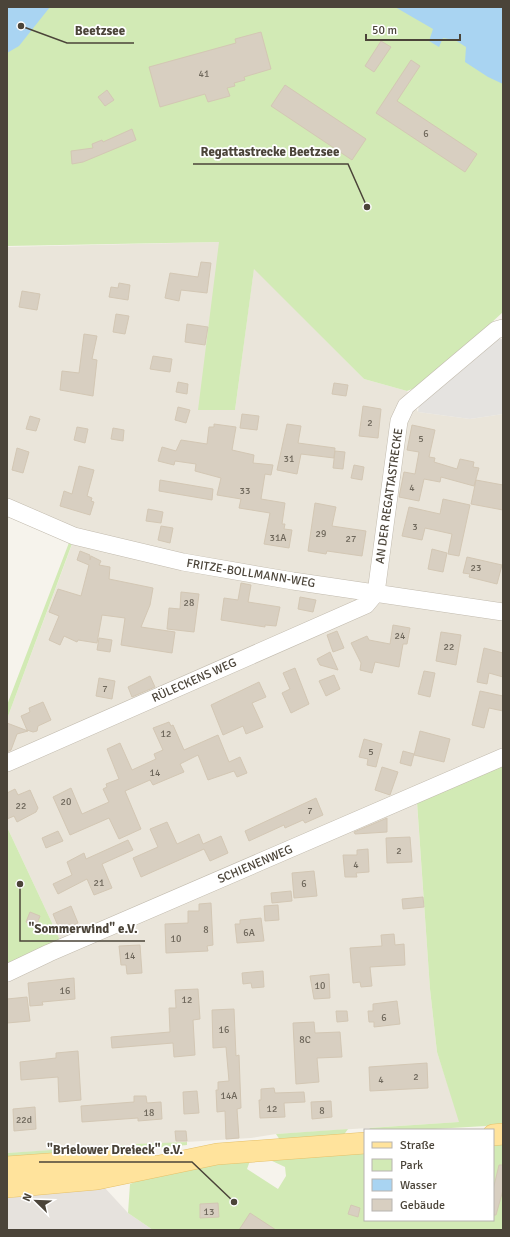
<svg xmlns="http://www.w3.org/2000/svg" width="510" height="1237" font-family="Signika,sans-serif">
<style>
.residential{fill:#eae5da}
.industrial{fill:#e6e2dd}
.green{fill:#d2eab5}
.parking{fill:#e5e3e0}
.water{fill:#a9d4f2}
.building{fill:#d8cfc1;stroke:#d3c7b4}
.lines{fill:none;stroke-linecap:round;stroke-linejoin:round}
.minor-casing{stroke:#c2bbae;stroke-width:18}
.major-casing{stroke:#e6c16a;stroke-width:22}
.minor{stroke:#fff;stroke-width:17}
.major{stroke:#ffe39c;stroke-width:21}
.labels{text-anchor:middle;stroke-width:3.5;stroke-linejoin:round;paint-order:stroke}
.number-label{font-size:10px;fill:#6e675b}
.street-label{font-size:12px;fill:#4b4439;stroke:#fff}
.leader{fill:none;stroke:#4b4439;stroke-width:1.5}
.callout-dot{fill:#4b4439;stroke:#fff;stroke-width:1.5}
.callout-label{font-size:13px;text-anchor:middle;font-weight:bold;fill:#4b4439;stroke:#fff;stroke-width:3.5;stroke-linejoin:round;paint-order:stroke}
</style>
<rect width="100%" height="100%" fill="#f6f3ec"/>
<!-- residential -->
<path class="residential" d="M220,242L199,410H235L254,268L364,379L407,391L418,412L470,419L503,414V763L417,803L430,989L437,1052L460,1122L276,1134L251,1138L7,1153V969L60,940L7,827V719L77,531L7,501V247Z"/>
<!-- industrial -->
<path class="industrial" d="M104,1187L128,1213L153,1230H7V1198Z"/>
<!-- green -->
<path class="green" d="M7,7H503V312L425,384L407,391L364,379L254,269L235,410H198L219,242L7,246Z
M70,540L73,541L7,719V705Z
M503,763V1125L417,1130H372L369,1128L459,1122L437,1052L430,989L417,802Z
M7,827L60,940L7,969Z
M348,1129L343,1136L280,1140L276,1134Z
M187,1142V1145L143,1149L135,1144Z
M503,1142V1230H153L128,1213L130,1184L176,1166L251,1158L247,1169L278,1189L286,1176L285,1167L270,1160L365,1151V1220H493V1143Z
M125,1145L123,1153L7,1158V1153Z"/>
<!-- parking -->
<path class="parking" d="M499,339H503V414L470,419L418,412L419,404L485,347Z"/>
<!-- water -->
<path class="water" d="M7,7H50L19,46L7,53Z
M395,7H503V84L488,77L465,62L466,47L455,40L443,38L439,47L429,41L433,29Z"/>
<!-- building -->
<path class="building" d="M261,32L271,69L244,77L245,80L234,83L235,86L227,88L230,96L208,102L205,94L160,107L149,67L236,43L235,39Z
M381,41L391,47L374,72L365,66Z
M411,60L420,66L397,101L477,154L465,172L376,113Z
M285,85L366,139L352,160L271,106Z
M107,90L114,100L105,106L98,97Z
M132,129L136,140L83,162L72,164L71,151L93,148L92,144L102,140L103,142Z
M201,262L211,263L207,293L181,290L179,301L165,298L170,273L198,277Z
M119,283L130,285L128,300L109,297L111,287L118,288Z
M22,291L40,294L37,310L19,307Z
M116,314L129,316L125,334L113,332Z
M187,324L208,327L205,345L185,342Z
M84,334L97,336L92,359L97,360L93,396L60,390L62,371L79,373Z
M153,356L172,359L170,372L150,369Z
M178,382L188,384L187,394L176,392Z
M334,383L348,385L346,396L332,394Z
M363,406L381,409L378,438L359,436Z
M178,407L190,410L186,423L175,420Z
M242,414L259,416L257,430L240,428Z
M30,416L40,419L36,431L26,429Z
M214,424L236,427L232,450L254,455L253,463L273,465L271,475L265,474L261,499L285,503L282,524H285L284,529L292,530L289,548L264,544L270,513L239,508L241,499L217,495L221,478L195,471L196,464L175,461L174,465L158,461L162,447L176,451L181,440L207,444L209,427H214Z
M287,424L301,426L298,443L335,448L334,458L301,454L297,474L277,470Z
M412,425L435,430L429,457L435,458L434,462L457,469L460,459L474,462L473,467L479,468L474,486L441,477L440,482L424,479L419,501L399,497L404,472L415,474L419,452L407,450Z
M77,427L88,429L85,443L74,440Z
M113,428L124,430L123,441L111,439Z
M17,448L29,452L23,473L12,470Z
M335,451L345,452L343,469L333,468Z
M354,465L364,467L362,480L351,478Z
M79,466L94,470L87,496L92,498L91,501L94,502L90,515L60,506L64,491L72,494Z
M160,480L213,489L212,500L159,491Z
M476,480L503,485V510L471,504Z
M443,499L470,505L459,556L448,554L452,534L425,528L422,540L402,536L409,507L440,514Z
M315,503L336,507L332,526L366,531L362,556L327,551L326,554L308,551Z
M148,509L163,512L161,523L146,521Z
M161,526L173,528L170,543L158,540Z
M432,549L447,553L443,572L428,569Z
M80,551L90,555V560L91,556L101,561L99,565L110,567L109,579L153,588L150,605L141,627L175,632L172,653L121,645L125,618L102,615L97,643L78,640L77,642L64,636L60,645L49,640L59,616L49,612L58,589L81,596L89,565L77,560Z
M467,557L502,565L497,584L469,577L470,574L463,573Z
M241,583L251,585L248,602L280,607L276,626L265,625V627L221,620L224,598L238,600Z
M181,592L199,594L194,632L167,629L169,608L180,609Z
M300,597L316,600L313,612L298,609Z
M393,625L410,628L407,644H403L399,667L375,662L372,673L360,670L361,663L351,643L367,636L369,640L390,644Z
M337,631L344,648L333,652L327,635Z
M441,632L461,635L456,665L436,661Z
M99,638L112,640L110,652L97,650Z
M484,648L503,653V677L489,673L487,684L477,682Z
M330,652L338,670L320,665L317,659Z
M295,668L309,704L291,713L282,693L290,689L283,673Z
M424,671L435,673L430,697L418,694Z
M334,675L340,689L326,696L319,681Z
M150,676L155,687L132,697L128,687Z
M99,678L115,681L112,699L96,696Z
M259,682L266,697L252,703L263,727L246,734L243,726L223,735L211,705Z
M480,691L503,696V711L489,708L484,728L472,725Z
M43,702L51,720L38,726L37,731L33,732L27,730L21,716L30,712L29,708Z
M169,722L171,726L173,725L184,750L218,735L229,762L240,757L247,773L237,777L234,771L208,780L198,755L180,764L184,772L153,785L150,780L125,791L141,829L119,839L109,818L70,835L53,797L71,788L82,814L109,802L103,789L107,787L106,784L119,779L107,749L120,743L132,770L156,759L154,754L163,750L153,728Z
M7,723L28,731L17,734L11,750L7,752Z
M420,731L450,739L444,762L414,755Z
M364,739L382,744L376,767L367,765L368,759L359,757Z
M403,751L414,754L411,766L400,763Z
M382,767L398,772L390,795L375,790Z
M15,789L18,795L30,790L38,808L36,812L17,822L14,816L7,819V793Z
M316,798L323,815L305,823L303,820L285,828L284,825L249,841L245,831Z
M387,818V832L355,834L354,832Z
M167,822L177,844L199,834L203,844L221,836L228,853L210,861L204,849L141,877L133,858L158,847L150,829Z
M58,831L63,841L46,848L42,838Z
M410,837L412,862L387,863L386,838Z
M128,840L133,850L102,864L112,888L94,895L87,879L58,894L53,884L72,875L67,862L84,853L86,859Z
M368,849L369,872L356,873L357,877H345L343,855H357V850Z
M314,871L317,896L294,898L292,873Z
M291,891L292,901L272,903L271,893Z
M423,897L424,907L403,909L402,899Z
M211,903L213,945L207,946L208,951L166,953L165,924L188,923V911H199V904Z
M278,905L279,920L265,921L264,906Z
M71,906L78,923L60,931L53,914Z
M30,912L40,916L36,927L26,922Z
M261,918L264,941L237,943L235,924H240V920Z
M394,934L395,945L404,944L405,965L370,967L372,986L361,987L360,982L353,983L350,948L382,946L381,935Z
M140,945L142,973L127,974L126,965H121L119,946Z
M263,971L264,987L252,988L251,983L243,984L242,973Z
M329,974L330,998L314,999L310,976Z
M74,978L75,999L42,1002L43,1005L30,1006L28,983Z
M198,989L200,1019L193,1020L195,1055L174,1057L173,1043L112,1048L111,1037L170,1032L169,1008H176L175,990Z
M27,997L30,1021L7,1023V999Z
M397,1001L400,1024L374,1027V1022H369L368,1011H373V1004Z
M234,1009L236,1056L239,1055L241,1108L237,1109L239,1138L226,1139L225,1111L217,1112L216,1090H218V1082L229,1081L226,1047L213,1048L212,1010Z
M336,1011H347L348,1021L337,1022Z
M314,1022L315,1033L340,1032L342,1057L317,1058L319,1082L296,1084L293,1023Z
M78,1051L81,1100L59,1102L58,1077L21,1080L20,1062L56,1058V1053Z
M427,1063L428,1088L370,1091L369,1067Z
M274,1088L275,1093L304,1092L305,1102L284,1103L285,1117L260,1118L259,1100H261V1089Z
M197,1091L199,1113L184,1114L183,1092Z
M134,1096H146L147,1103L161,1102L162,1119L138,1121V1118L82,1122L81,1106L134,1102Z
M331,1101L332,1117L312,1119L311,1102Z
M35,1107L36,1129L14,1131L13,1109Z
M175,1131H186L187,1141H176Z
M499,1165H503V1190L496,1215H493V1190Z
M218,1203L219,1217L200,1218V1204Z
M351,1205L360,1208L358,1217L348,1214Z
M250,1213L276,1230H239Z"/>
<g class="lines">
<defs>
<path id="minor" d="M7,507L74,536L183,562L293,581L503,612
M376,593L399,421L406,406L496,330L503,328
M7,763L366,605L376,593
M7,973L49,953L503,757"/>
<path id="major" d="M493,1135L503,1134
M7,1167L145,1157
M7,1187L97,1179L217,1154L365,1143"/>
</defs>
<!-- minor casing -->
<use href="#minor" class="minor-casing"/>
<!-- major casing -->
<use href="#major" class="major-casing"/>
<!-- minor -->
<use href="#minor" class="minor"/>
<!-- major -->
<use href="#major" class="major"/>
</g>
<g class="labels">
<!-- number labels -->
<g class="number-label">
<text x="204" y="77">41</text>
<text x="426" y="137">6</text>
<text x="370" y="426">2</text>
<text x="421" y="442">5</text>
<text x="289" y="462">31</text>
<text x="412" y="491">4</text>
<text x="245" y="494">33</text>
<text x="415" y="530">3</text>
<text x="321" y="537">29</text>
<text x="278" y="541">31A</text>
<text x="351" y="542">27</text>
<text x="476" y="571">23</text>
<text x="189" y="606">28</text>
<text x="400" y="639">24</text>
<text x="449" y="650">22</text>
<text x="105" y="692">7</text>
<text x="166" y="737">12</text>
<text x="371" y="755">5</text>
<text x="155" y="776">14</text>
<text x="66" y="805">20</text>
<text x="21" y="809">22</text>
<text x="310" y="814">7</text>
<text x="399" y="854">2</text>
<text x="356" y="868">4</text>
<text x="99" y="886">21</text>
<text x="304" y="887">6</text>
<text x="206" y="933">8</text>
<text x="249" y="936">6A</text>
<text x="176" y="942">10</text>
<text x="130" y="959">14</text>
<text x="320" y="989">10</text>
<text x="65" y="994">16</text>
<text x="187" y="1003">12</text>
<text x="384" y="1021">6</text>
<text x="224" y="1033">16</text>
<text x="305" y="1043">8C</text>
<text x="416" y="1080">2</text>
<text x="381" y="1083">4</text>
<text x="229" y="1099">14A</text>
<text x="272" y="1112">12</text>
<text x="322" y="1114">8</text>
<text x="149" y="1116">18</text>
<text x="24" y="1123">22d</text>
<text x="209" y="1215">13</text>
</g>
<!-- street labels -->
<g class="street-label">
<text transform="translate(389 496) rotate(-82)" y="4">AN DER REGATTASTRECKE</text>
<text transform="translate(251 573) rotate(9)" y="4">FRITZE-BOLLMANN-WEG</text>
<text transform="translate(194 680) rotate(-24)" y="4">RÜLECKENS WEG</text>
<text transform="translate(255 864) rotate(-23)" y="4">SCHIENENWEG</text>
</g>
</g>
<!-- callouts -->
<path class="leader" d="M21 26L67 43H134M367 207L348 164H193M20 884L20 941H145M234 1202L192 1162H39"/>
<g class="callout-dot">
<circle cx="21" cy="26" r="4"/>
<circle cx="367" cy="207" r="4"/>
<circle cx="20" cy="884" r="4"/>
<circle cx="234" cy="1202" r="4"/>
</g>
<g class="callout-label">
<text x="100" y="35">Beetzsee</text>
<text x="270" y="156">Regattastrecke Beetzsee</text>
<text x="83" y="933">"Sommerwind" e.V.</text>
<text x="115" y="1154">"Brielower Dreieck" e.V.</text>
</g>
<!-- border -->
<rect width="510" height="1237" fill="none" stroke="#4b4439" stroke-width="16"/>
<!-- legend -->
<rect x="364" y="1129" width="130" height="92" fill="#ffffff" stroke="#b7b4b0"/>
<rect x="372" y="1142" width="20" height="6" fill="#ffe39c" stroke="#b7b4b0"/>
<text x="400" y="1149" font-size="12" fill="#4b4439">Straße</text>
<rect x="372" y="1159" width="20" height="12" fill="#d2eab5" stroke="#b7b4b0"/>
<text x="400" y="1169" font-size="12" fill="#4b4439">Park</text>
<rect x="372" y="1179" width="20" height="12" fill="#a9d4f2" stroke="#b7b4b0"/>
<text x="400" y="1189" font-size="12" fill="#4b4439">Wasser</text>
<rect x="372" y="1199" width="20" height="12" fill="#d8cfc1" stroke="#b7b4b0"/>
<text x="400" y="1209" font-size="12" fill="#4b4439">Gebäude</text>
<!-- north arrow -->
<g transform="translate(36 1201) rotate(293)" stroke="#ffffff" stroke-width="3" paint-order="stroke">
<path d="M0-3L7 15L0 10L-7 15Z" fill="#4b4439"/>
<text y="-6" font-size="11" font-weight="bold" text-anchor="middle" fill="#4b4439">N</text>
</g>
<!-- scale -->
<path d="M366 34v6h94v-6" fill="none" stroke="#4b4439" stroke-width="2"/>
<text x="372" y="34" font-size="12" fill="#4b4439" stroke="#ffffff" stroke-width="3" paint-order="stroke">50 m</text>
</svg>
